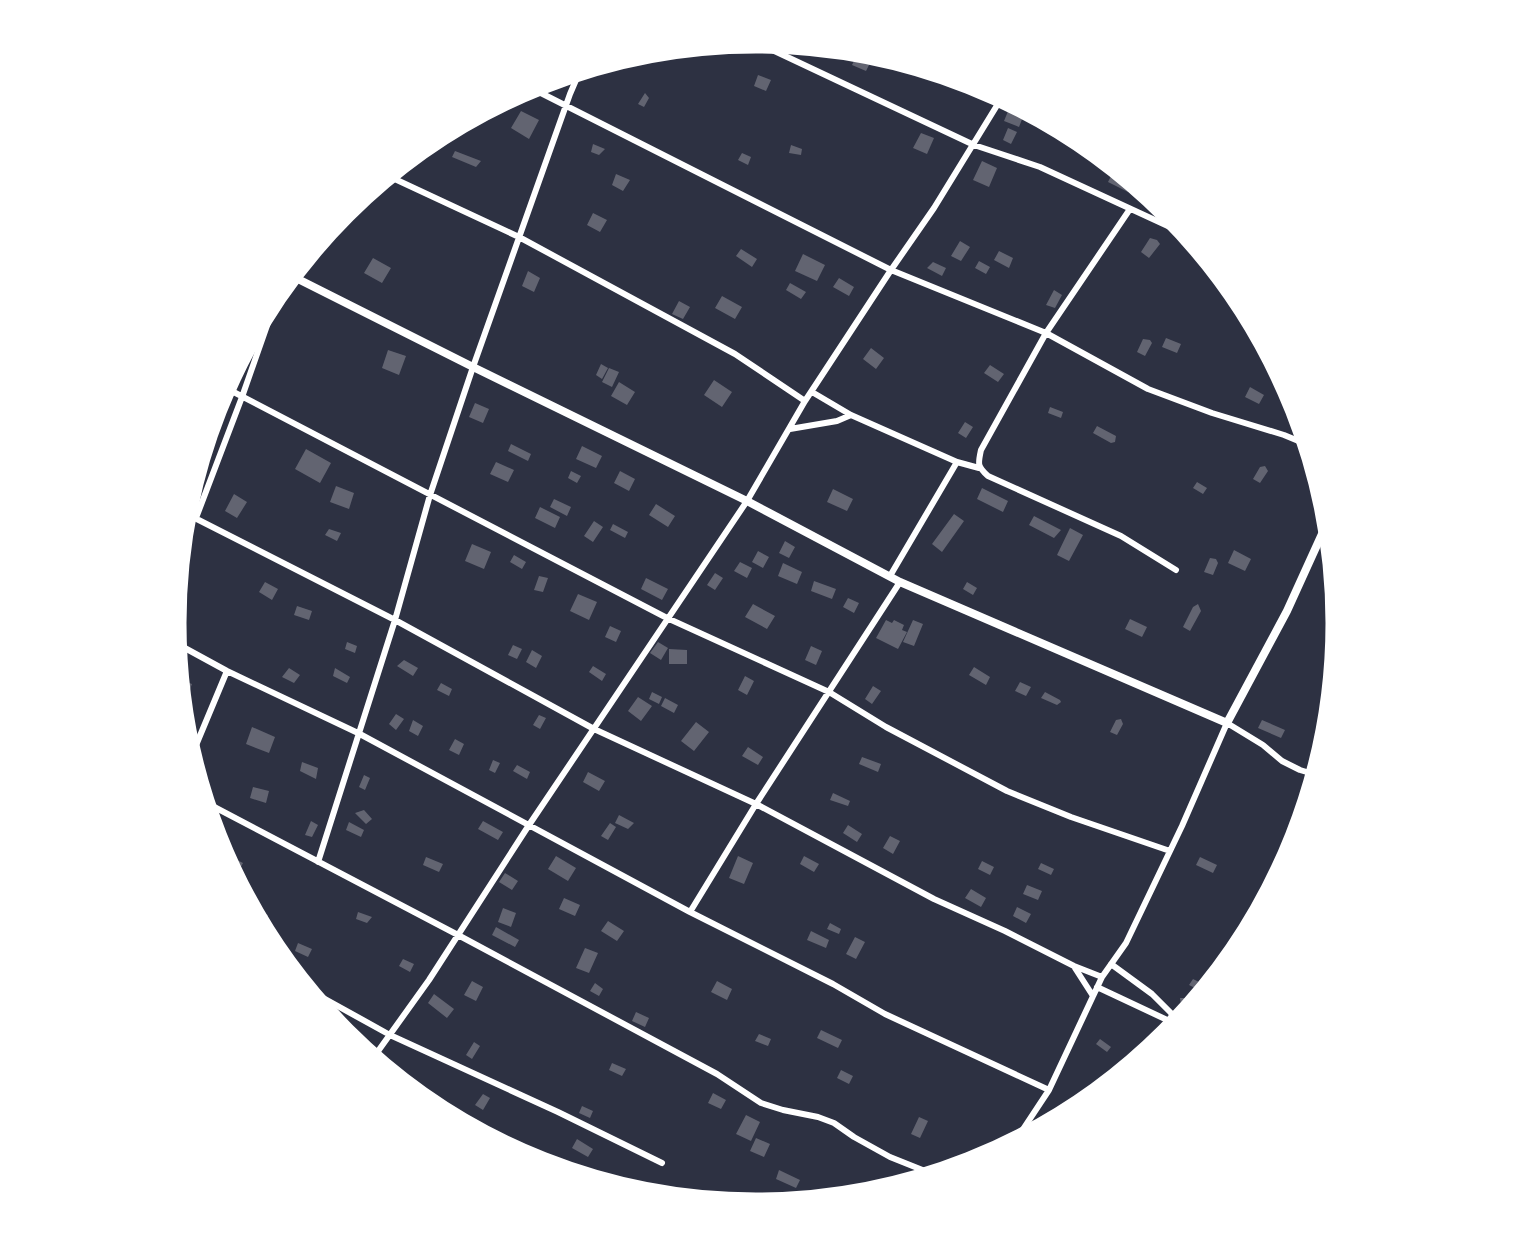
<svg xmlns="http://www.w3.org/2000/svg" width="1513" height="1246" font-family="Roboto,sans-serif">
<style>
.building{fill:#626471}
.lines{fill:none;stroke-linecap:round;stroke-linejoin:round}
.minor{stroke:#fff;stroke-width:6}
.tertiary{stroke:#fff;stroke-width:8}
.rim{fill:none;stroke:#fff;stroke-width:9}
</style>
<rect width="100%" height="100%" fill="#2d3142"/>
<!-- building -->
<path class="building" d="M856,57L871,61L866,71L852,65Z
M758,75L771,80L766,91L754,86Z
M645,93L649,98L644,107L638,104Z
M1011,104L1026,109L1019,127L1004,121Z
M484,107L489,109L484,122L469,115Z
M521,111L539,120L529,139L511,128Z
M1064,126L1087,140L1081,147L1060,131Z
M1008,128L1017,132L1011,144L1003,140Z
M921,133L934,138L927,154L913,148Z
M593,144L605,149L599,155L591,152Z
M791,145L802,149L801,155L789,153Z
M455,151L481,161L476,167L452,157Z
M742,153L751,157L748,165L738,160Z
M982,161L997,168L989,187L973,180Z
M1117,164L1135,179L1128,192L1108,182Z
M616,174L630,180L623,191L612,185Z
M593,213L607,220L600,232L587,225Z
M1150,238L1157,240L1160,244L1149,258L1141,252Z
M960,241L970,247L961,261L951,256Z
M741,249L757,259L752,267L736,256Z
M999,251L1013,258L1009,268L994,260Z
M803,254L825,265L817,281L795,271Z
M373,258L391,268L382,283L364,273Z
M979,261L990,267L986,274L975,268Z
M933,262L946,268L942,276L927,268Z
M528,271L540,278L534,292L522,286Z
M839,278L854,287L849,296L833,287Z
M790,283L806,292L801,299L786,290Z
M1054,290L1062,295L1055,308L1046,305Z
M722,296L742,307L735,319L715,308Z
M679,301L690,307L683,319L672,314Z
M1166,338L1181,344L1177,353L1162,347Z
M1143,339L1150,340L1152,343L1145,356L1137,352Z
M871,348L884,358L876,369L863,359Z
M388,350L406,356L399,375L382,368Z
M601,364L608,368L602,379L596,375Z
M990,365L1004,374L998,382L984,373Z
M609,368L619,372L612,387L602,382Z
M714,380L732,392L722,407L704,395Z
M619,382L635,392L627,405L611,396Z
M1250,387L1264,395L1259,404L1245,397Z
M475,403L489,409L483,423L469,417Z
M1050,407L1063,412L1061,418L1048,413Z
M965,422L973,427L966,438L958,433Z
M1097,426L1116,436L1115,442L1111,443L1093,433Z
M511,444L531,454L528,461L508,451Z
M582,446L602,456L596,468L576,459Z
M306,449L331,463L320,483L295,469Z
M496,462L514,470L508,482L490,474Z
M1265,466L1268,471L1260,483L1253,479L1260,467Z
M571,471L581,476L577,483L568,478Z
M620,471L635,479L629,491L614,483Z
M1197,482L1207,488L1203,494L1193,488Z
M336,486L354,493L349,509L330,502Z
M982,488L1008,501L1003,512L977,499Z
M833,489L853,499L847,511L827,502Z
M234,494L247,502L237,518L225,511Z
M554,499L571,507L567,516L550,507Z
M656,504L675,516L668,527L649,515Z
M540,507L560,517L555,528L535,518Z
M954,514L964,521L942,552L932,544Z
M1034,516L1061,530L1054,538L1029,525Z
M594,521L603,527L593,542L584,536Z
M613,524L628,532L625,538L610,530Z
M1070,528L1083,535L1069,561L1057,555Z
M329,529L341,533L337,541L325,535Z
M785,541L795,547L789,558L779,553Z
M472,544L491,552L484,569L465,561Z
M1234,550L1251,559L1245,571L1228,563Z
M758,551L769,557L763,568L752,562Z
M514,555L526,562L522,569L510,562Z
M1210,558L1216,559L1218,563L1213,575L1204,572Z
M740,562L752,568L747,578L734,571Z
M783,563L802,572L797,584L778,576Z
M715,573L723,578L715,590L707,585Z
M539,576L548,578L543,592L534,590Z
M646,578L668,589L662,600L641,589Z
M814,581L836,589L832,599L811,591Z
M265,582L278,589L272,600L259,592Z
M967,582L977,588L973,595L963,589Z
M578,594L597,602L589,620L570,611Z
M848,598L859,603L854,613L843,607Z
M753,604L775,616L767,629L745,617Z
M1198,604L1201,611L1190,631L1183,627L1193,607Z
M297,606L312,611L309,620L294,615Z
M1130,619L1147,627L1142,637L1125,629Z
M886,620L892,623L894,620L904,625L902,630L907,632L898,649L876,638Z
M913,620L923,624L914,646L903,642Z
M610,626L621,631L616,642L605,637Z
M347,642L357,646L355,653L345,649Z
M658,642L668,648L661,660L650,653Z
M513,645L522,649L517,659L508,655Z
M811,646L822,651L816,665L805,660Z
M669,649L687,650V664H669Z
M532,650L542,656L536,668L526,662Z
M404,660L418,668L413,676L397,666Z
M593,666L606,674L602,681L589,672Z
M974,667L990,677L986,685L969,675Z
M289,668L300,675L294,683L282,677Z
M335,668L350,677L347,683L333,676Z
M745,676L754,681L747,695L738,690Z
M176,678L192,684L188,695L177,691Z
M1020,682L1031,687L1026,696L1015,691Z
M441,683L452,689L449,696L437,690Z
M873,686L881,691L872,704L865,699Z
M652,692L662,697L659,704L649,699Z
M1045,692L1060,700L1061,702L1057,705L1041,698Z
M638,697L652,706L641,721L628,711Z
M665,698L678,705L674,713L661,706Z
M396,714L404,719L396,730L389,724Z
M539,715L546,718L540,729L533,725Z
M1121,719L1123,724L1117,735L1110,732L1116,720Z
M413,720L423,726L418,736L409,731Z
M1262,720L1285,730L1281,738L1258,728Z
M696,722L709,732L694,751L681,741Z
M252,727L275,737L269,753L246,744Z
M455,739L464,744L459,755L449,750Z
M748,747L763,757L758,765L742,756Z
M862,757L881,764L878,772L859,764Z
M493,760L500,763L495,773L489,770Z
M302,762L318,768L316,779L300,771Z
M517,765L530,772L527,779L513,771Z
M588,772L605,781L599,791L583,782Z
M364,775L370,778L365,790L359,787Z
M253,787L269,791L266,803L250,798Z
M833,793L850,801L848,806L830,800Z
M364,810L372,819L366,824L355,813Z
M619,815L634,823L628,829L615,823Z
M311,821L318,825L312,837L305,835Z
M483,821L503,832L498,840L478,829Z
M349,822L364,830L361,837L346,830Z
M610,823L616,827L608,840L601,836Z
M848,825L862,834L857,842L843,833Z
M890,836L900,841L893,854L883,848Z
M225,854L243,863L235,878L230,875L222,861Z
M556,856L576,868L568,881L548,869Z
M738,856L753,863L744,884L729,878Z
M804,856L819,864L814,872L800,864Z
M426,857L443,864L439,872L423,865Z
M1200,857L1217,865L1213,873L1196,865Z
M982,861L994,867L990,875L978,869Z
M1041,863L1054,869L1051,875L1038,869Z
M505,873L518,881L512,890L499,882Z
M1027,885L1042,891L1038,900L1023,894Z
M971,889L986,898L981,907L965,898Z
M564,898L580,905L575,916L559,909Z
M1017,907L1031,914L1026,923L1013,916Z
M503,908L516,913L511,927L498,922Z
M254,910L268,915L265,922L252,917Z
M358,912L372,917L367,923L356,919Z
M608,921L624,931L617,941L601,931Z
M830,923L841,929L839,934L827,929Z
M496,927L519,940L515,947L492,935Z
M811,931L829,940L826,948L807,940Z
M855,937L865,942L856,959L846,954Z
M298,943L312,949L308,957L295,951Z
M585,948L598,953L589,973L576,968Z
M403,959L414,964L410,972L399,966Z
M1193,979L1203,984L1199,990L1189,985Z
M472,981L483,987L476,1001L464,995Z
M717,981L732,989L727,1000L711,992Z
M595,983L603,989L599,996L590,991Z
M434,994L454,1009L447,1018L428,1003Z
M1180,998H1184L1195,1003L1191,1009L1187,1006H1181Z
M636,1012L649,1018L645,1027L632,1021Z
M821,1030L842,1040L838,1048L817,1038Z
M759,1034L771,1039L768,1046L755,1041Z
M1100,1039L1111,1047L1107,1052L1096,1044Z
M474,1042L480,1046L472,1059L466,1055Z
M612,1063L626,1069L622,1076L609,1070Z
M841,1070L853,1076L849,1084L837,1078Z
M713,1093L726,1100L721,1109L708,1103Z
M483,1094L490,1098L483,1110L475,1105Z
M582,1106L593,1111L590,1118L579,1113Z
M746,1115L760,1122L751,1141L736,1134Z
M919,1117L928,1121L920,1138L911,1134Z
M756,1138L770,1144L764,1157L750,1151Z
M577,1139L593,1149L588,1157L572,1148Z
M779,1170L800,1180L796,1188L776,1179Z
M891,1178L902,1182L900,1189L893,1191L887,1189Z"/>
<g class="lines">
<!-- minor -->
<path class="minor" d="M747,38L974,145L1040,167L1196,239
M525,85L891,270L1046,333L1148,389L1212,413L1284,435L1313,447
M384,174L519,237L735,354L805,401
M1130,209L1046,333L981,450C978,464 977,466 988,476L1121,536L1176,570
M222,386L667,618L829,692L886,727L1007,791L1071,817L1170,851
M812,392L851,415L957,462L979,468
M790,429L837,421L851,415
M181,511L395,620L594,729L756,804L934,899L1005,931L1074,966L1102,977
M196,518L242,397L283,280
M890,576L957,462
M172,641L227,671L358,733L690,912L833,984L885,1014L1049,1090
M189,762L227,671
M1309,772L1316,787
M201,800L458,935L717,1074L761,1103L783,1110L818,1117L834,1123L854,1137L890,1157L940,1177
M318,862L395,620L430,495L473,367L570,94L582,66
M690,912L756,804L900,582
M1111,964L1152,994L1171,1013L1177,1030
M1075,968L1093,996
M298,984L390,1035L558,1112L662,1163
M1097,987L1180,1026
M371,1061L429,980L529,825L747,501L805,401L891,270L934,208L1004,94
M1010,1149L1049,1090L1102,977L1126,943L1182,826L1227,723L1263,745L1282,761L1300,770L1320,776"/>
<!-- tertiary -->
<path class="tertiary" d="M288,274L473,367L747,501L900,582L1227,723L1287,611L1332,512"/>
</g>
<!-- crop -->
<path d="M0 0H1513V1246H0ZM182 623a574 574 0 1 1 1148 0a574 574 0 1 1-1148 0Z" fill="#fff" fill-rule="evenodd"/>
<path class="rim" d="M182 623a574 574 0 1 1 1148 0a574 574 0 1 1-1148 0Z"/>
</svg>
